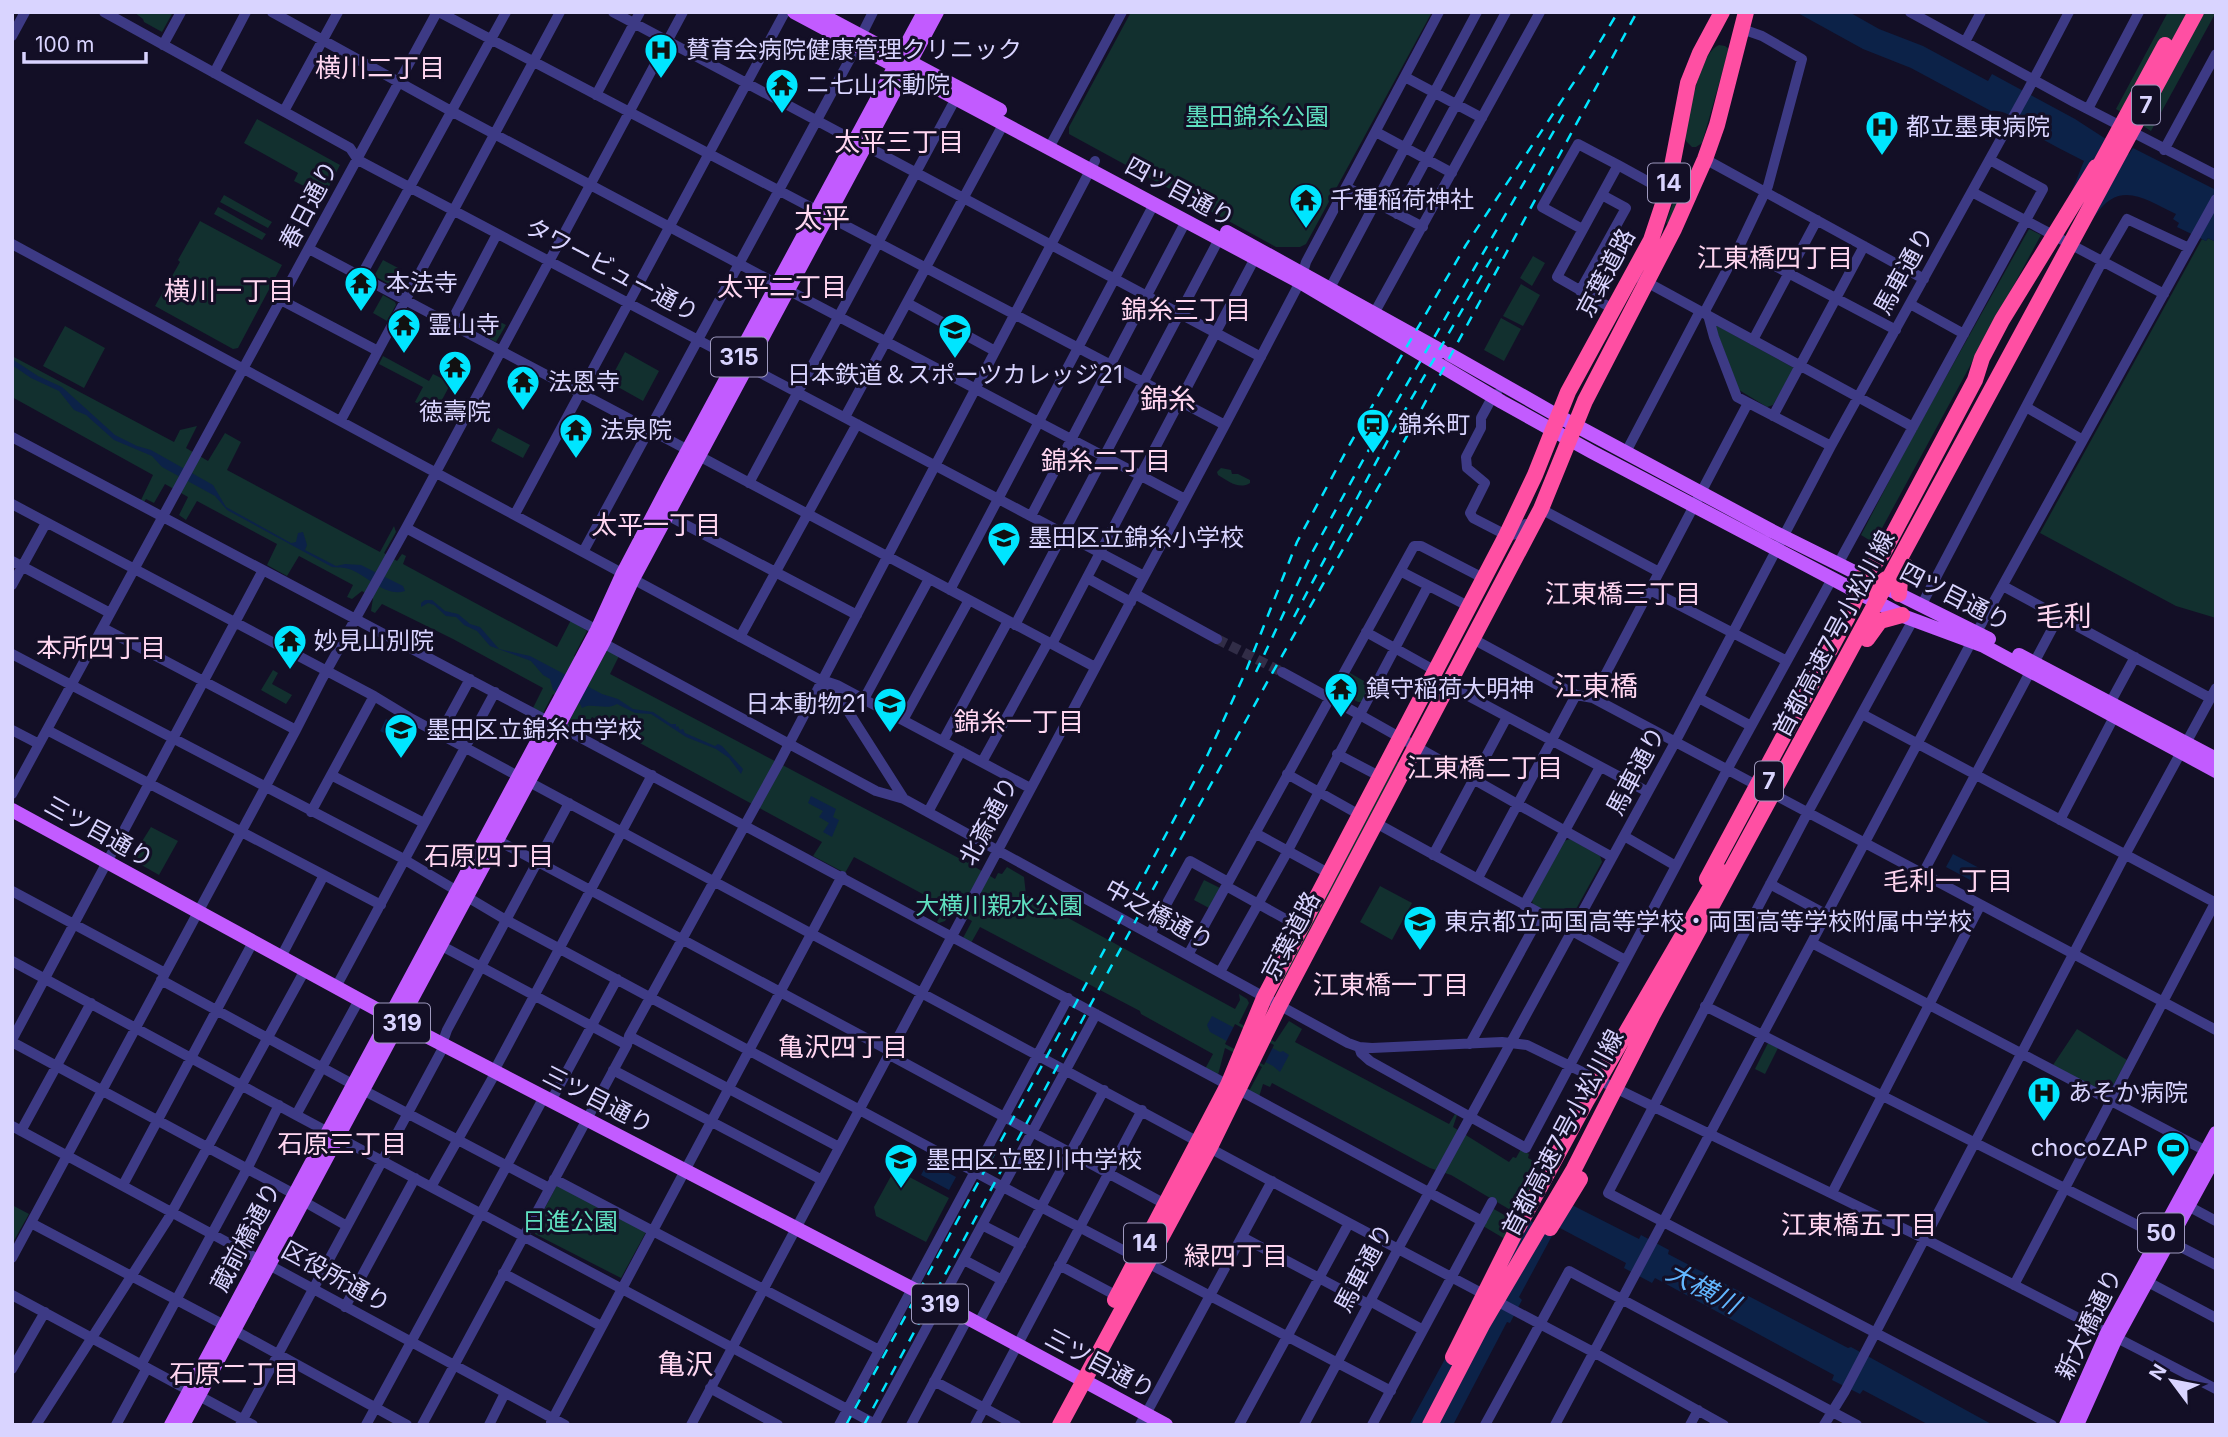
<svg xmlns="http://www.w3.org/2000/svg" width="2228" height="1437" font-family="Inter,'Noto Sans JP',sans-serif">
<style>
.green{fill:#12302f}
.water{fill:#0c2248}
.pier{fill:#130f26}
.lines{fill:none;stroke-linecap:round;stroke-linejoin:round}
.minor-tunnel{stroke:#312d47;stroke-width:10;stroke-dasharray:10 5;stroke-linecap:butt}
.minor{stroke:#3d3a85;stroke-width:10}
.major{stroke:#c25bff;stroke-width:14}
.highway{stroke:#ff4fa3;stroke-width:16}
.rail{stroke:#00e5ff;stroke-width:2.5;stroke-dasharray:10 9;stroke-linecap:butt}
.labels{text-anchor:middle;stroke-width:6;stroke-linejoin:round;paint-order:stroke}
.shield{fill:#130f26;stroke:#9e99be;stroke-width:2}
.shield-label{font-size:23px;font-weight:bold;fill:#d9d4ff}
.poi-label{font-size:24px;fill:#d9d4ff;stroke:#130f26;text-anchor:start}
.park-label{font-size:24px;fill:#5fe0c0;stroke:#130f26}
.street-label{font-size:24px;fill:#d9d4ff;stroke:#130f26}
.neighbourhood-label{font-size:26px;fill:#ffd6f0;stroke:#130f26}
.water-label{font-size:26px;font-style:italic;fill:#62b6ff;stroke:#130f26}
.quarter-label{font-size:28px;fill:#ffd6f0;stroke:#130f26}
</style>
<rect width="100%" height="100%" fill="#130f26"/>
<!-- green -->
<path class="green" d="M134,12H173L162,32L144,22L143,19Z
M1131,12H1432L1306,244L1300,247H1276L1069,134V127Z
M2168,12H2216L2151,131L2116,109Z
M1719,45L1725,46L1729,49L1702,143L1696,147H1692L1686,141L1685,137C1690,115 1698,54 1719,45Z
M257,119L340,165L324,196L294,181L298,173L244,143Z
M1681,164L1694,168L1669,225L1666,223L1675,197Z
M224,195L272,222L268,228L220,202Z
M218,207L266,234L262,240L214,214Z
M200,221L282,265L238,348L233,349L155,306L180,262L178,260Z
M2029,229L2041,235L1874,543L1861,535L1910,441Z
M2208,238L2216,242V618L2176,606L2040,533L2202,239L2206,241Z
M1533,256L1545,263L1532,286L1520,278Z
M383,260L400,269L391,285L374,276Z
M1521,284L1540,295L1523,326L1503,316Z
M383,295L395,302L396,305L387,321L373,313Z
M481,312L506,325L496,342L483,335L486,328L476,322Z
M1501,318L1521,329L1504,361L1484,350Z
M1714,324L1794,368L1773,405L1767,407L1739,390Z
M65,326L105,348L84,388L43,366Z
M625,352L659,371L643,401L609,382Z
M12,356L174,442L180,430L197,426L186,448L208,461L225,433L241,442L227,470L380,552L394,526L396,532L384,553L397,561L402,554L406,556L403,564L557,647L571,620L587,631L574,656L597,668L608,649L619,656L610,674L968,863L975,850L978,851L980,857L975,867L995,879L998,873L1002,874L1007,867L1024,877L1026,895L1235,1009L1240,1000L1239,994L1247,999L1249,1003L1239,1023L1275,1042L1289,1021L1302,1029L1295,1042L1449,1124L1455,1114L1457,1115L1453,1127L1509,1162L1513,1157L1516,1158L1521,1149L1529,1154L1528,1158L1541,1165L1532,1181L1536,1183L1519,1215L1451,1175L1430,1168L1272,1083L1270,1087L1263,1084L1259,1097L1249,1091L1262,1067L1225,1048L1218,1075L1205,1069L1213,1054L1141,1014L1140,1011L980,927L971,943L963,938L972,921L952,909L945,921L939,923L937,922L945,906L854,857L845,873L813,856L822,842L592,717L588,723L584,722L579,732L567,725L576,708L553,694L543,713L533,708L543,688L453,639L382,604L375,613L371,611L373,598L362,591L352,599L347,597L353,585L299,556L287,576L267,565L277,544L197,501L186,520L179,515L188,497L165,484L154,503L146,499L144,502L141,500L153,475L12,397Z
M383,356L429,381L433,374L451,383L435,413L415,402L423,387L379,364Z
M498,428L530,445L523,458L491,441Z
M1221,468L1231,470L1232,474H1238L1250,480V483C1239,490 1228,481 1218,475L1217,472Z
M273,670L278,673L272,684L292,695L286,704L261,690Z
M1350,673L1371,685L1362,702H1358L1339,692Z
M1397,761L1400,763L1284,981L1282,980Z
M151,827L178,841L159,875L131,859Z
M1570,839L1600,856L1602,862L1570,920L1563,922L1533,905L1532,900L1564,841Z
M1204,880L1220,888L1209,908L1194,900Z
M1380,886L1412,903L1392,940L1360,922Z
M2077,1029L2127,1060L2108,1095L2053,1065Z
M1768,1043L1778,1048L1765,1074L1755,1069Z
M900,1172L949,1198L926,1242L876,1216L874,1207L891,1176Z
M557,1185L646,1232L621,1278L535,1234L534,1229Z
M12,1205L29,1214L12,1244Z
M1492,1208L1515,1221L1505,1239L1483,1226Z"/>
<!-- water -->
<path class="water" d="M1796,12H1849L1879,29L1923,46L1988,81L1992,74L2075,119L2129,154L2133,148L2216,190V242L2208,238L2206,241L2177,227L2179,223L2173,219L2176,214C2145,199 2119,179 2095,216L2067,200C2075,186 2078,175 2084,161C2067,152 2050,144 2034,134C2020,125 2010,109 1991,111L1911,68L1863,49Z
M12,359L38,376L62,387L115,435L137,446L151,450L213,485L226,507L291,543L296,542L298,533L303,532L307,545L305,550L336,566L345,564L361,565L403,586L405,591C386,598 367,575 349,569C344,567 338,568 332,567L227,510L215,496L162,467L152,456L114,440L86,415L74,410L59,391L31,378L12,365Z
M425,600H432L445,611L458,614L470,624L480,627L499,649L530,656L602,694L618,699L633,709L653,712L671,724H676V727L678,726L680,730L683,729L685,733L715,746L718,744L722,746L743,769L741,774L729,758L716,749L686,737L651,714L635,713L617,704C606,711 591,702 582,708L580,704L553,690L550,679L543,675L531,661L490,646L477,631L464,625L456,617L446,616L434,605L428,603L421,607V603Z
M386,719L413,733L407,745L380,731Z
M811,796L836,809L833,817L839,820L832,837L823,832L829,823L819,817L823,811L808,803Z
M1953,854L1981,869L1974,882L1946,867Z
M1212,1016L1280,1052L1283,1051L1289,1055L1280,1072L1273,1066L1210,1032L1207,1025Z
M928,1162L956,1177L949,1190L921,1175Z
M1570,1204L1639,1239L1641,1235L1669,1250L1668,1254L1848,1348L1851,1347L1993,1425H1929L1863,1390L1860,1394L1832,1380L1834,1375L1655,1278L1652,1283L1624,1268L1626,1263L1558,1227Z
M1519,1214L1553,1234L1519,1297L1522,1300L1510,1323L1507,1322L1453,1425H1409L1475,1304L1471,1302Z"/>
<!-- pier -->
<path class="pier" d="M1235,1024L1274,1045L1264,1065L1225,1044Z"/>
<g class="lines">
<!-- minor-tunnel -->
<path class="minor-tunnel" d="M1217,639L1282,672"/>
<!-- minor -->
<path class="minor" d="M104,12L350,148L358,160L1144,576
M272,12L451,111L779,285
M439,12L1225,425
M613,12L855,141
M1910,12L2074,102L2216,175
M12,36L25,12
M861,36L873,12
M1965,42L1981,12
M163,45L181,12
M214,73L246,12
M1405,77L1482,118
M596,95L640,12
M2088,109L2139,12
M284,111L338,12
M1376,132L1452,173
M866,146L1261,357
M1049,148L1122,12
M2164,150L2216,54
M1705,159L1924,279
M1618,165L1667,192
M1346,187L1423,227
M1972,192L2164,294
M1397,214L1506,12
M1582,229L1542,207L1578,144L1618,165L1557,277L1613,309
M12,244L822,681L834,689L904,799
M1739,247L1896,330
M309,249L688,450
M361,276L506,12
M1641,279L1913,427
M1330,288L1477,12
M788,290L1185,499
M1580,291L1626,208L1602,195
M281,300L378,351
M907,303L995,351
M1910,304L1964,334
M1704,313L1739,247L1768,186L1802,59L1762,36L1742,29
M1708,315L1714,337L1737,397L1831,446
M1371,319L1540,12
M450,324L497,234
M1753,340L1817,220
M1497,394L1493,396L1481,418V428L1466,457L1467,468L1485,483L1470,513L1473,518L1508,536L1520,533L1526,524
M2026,407L2083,440
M1773,416L1864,246
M845,417L1004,123
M341,420L560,12
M12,437L548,721
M1626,452L1700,311
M699,456L1095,667
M749,483L956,98
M12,504L374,696L412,719L1349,1223L1595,1353L1724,1425
M1541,509L1659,572
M515,514L785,12
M667,515L857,615
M1031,516L1186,221
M406,528L597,630
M583,552L857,46
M12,561L110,613
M1838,564L2043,189L1990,160
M1400,571L1468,606
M1087,578L1131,602
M12,585L46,523
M2003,586L2210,698
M950,590L1154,204
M1650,590L1787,661
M1135,594L1217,639
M1921,606L2102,262L2127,219L2189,248
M1913,620L1808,812L1608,1193L2052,1425
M1015,625L1219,239
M103,628L296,730
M1366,632L1434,670
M740,637L857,424
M1473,639L1576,695L1593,698L2216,1030
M603,643L876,791L904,799L1348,1043L1359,1047L1372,1048L1502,1042L1527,1045L1925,1239L2216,1389
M1052,644L1255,258
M12,654L400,857L506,920L1003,1187L1391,1391
M2034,663L2059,616
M1282,672C1393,732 1501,796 1612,857
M828,682L837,685L1030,788
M1448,685L1648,792
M1593,698L1748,403
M1699,698L1751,726
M864,699L929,579
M2110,703L2135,657
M1862,714L2216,903
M903,720L969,600
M557,725L1228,1085
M12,730L39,744
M47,730L381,905
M440,734L470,679
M943,741L1008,621
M1337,754L1379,776
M982,762L1048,642
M1287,774L1358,814
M331,775L424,823
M12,794L437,12
M311,812L374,696
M928,812L961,751
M2060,820L2114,717
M1376,823L1625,960
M1255,833L1328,873
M1624,836L1676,866
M497,840L890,1051
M1433,855L1507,717
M1922,875L2030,672
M1478,878L1576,695
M1770,884L1827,915
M1226,886L1300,927
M12,891L165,973
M1524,905L1600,767
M1150,934L1190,861L1228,882
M1812,943L2206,1151
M440,945L627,1045
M1188,955L1414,546H1421L1483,578
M281,957L324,875
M12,961L296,1115L877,1425
M1220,972L1285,856L1428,586
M161,980L354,1085
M336,987L495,692
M1705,1006L2159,1236
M629,1036L839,1147
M12,1040L263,570
M12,1042L294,1194
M442,1044L447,1030L569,803
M1470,1044L1541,914
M1359,1047L1361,1053L1370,1061L1526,1148L1727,770L1832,579
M888,1054L1165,1204
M613,1070L822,1180
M494,1071L652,775
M363,1090L549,1188
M1239,1090L1482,1221
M551,1101L617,979
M296,1115L359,1000
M12,1126L565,1425
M21,1131L91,1003
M554,1179L879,1350
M123,1185L253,942
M431,1187L496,1072
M1832,1193L1980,906
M303,1201L347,1226
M2188,1206L2216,1221
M31,1223L224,1325
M982,1225L1021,1245
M1242,1237L1368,1304
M2169,1241L2216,1265
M12,1258L296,730L322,679L406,528L683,12
M964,1260L1002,1280
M1059,1265L1117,1296
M503,1273L601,1326
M2146,1281L2216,1318
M2014,1285L2216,901
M12,1295L253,1425
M1370,1301L1423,1330
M345,1307L415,1178
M978,1324L1104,1090
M234,1330L407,1425
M141,1365L247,1169L279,1105
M12,1369L45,1312
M934,1381L1016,1425
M710,1388L778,1425
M551,1422L842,876
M36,1425L168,1219L305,970
M116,1425L147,1368
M240,1425L444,1046
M366,1425L544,1097
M422,1425L627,1045L629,1036L779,763L1095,161
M489,1425L505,1393
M691,1425L1225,425L1300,282L1306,262L1439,12
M839,1425L1068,998
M874,1425L1096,1014
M911,1425L968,1318
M975,1425L1142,1110
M1140,1425L1272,1181
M1239,1425L1349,1223
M1304,1425L1398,1249L1672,748L1831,446L2028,90L2069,12
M1372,1425L1492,1202
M1485,1425L1569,1271L1857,1425
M1555,1425L1972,641L2216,199
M1690,1425L1698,1410
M1824,1425L1845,1391L2125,855L2216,688"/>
<!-- major -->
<path class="major" d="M794,12L1300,282L1502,402L1592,452L1903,616L1984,646L2216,771
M816,12L1000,110
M1227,232L1442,351
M1449,354L1558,416L1772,531L1989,639
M2019,655L2216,759
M12,810L411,1028L940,1303L1166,1425
M171,1425L597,630L623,573L668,487L924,12
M183,1425L603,643L633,579L937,12
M2066,1425L2107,1333L2216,1133
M2077,1425L2116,1338L2216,1155"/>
<!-- highway -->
<path class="highway" d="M2094,176L2165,45
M1863,576L1882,555L1975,380L1982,358L2002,320L2096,167
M1899,594L1900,580L1906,566
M1867,639L1880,621L1902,615
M1707,879L1847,618L1858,593L1877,587L1886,579
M1550,1228L1580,1179
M1115,1300L1228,1085L1264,998L1506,536L1535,475L1568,392L1651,240L1667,192L1688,83L1700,53L1722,12
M1453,1357L1516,1231L1587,1100L1720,871
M1060,1425L1210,1147L1279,1006L1541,509L1585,401L1674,229L1705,159L1717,125L1746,12
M1430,1425L1482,1325L1574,1169L1652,1016L2196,12"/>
<!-- rail -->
<path class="rail" d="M1294,617L1389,438L1498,247
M1256,672L1313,551L1367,453L1565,112
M846,1425L1076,1003L1203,765L1246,671L1297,542L1350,444L1466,245L1592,55L1618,12
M864,1425L1141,911L1270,677L1395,458L1637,12"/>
</g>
<!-- icons -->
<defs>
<symbol id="hospital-pin" viewBox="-11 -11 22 30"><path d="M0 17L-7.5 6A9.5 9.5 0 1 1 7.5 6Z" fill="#00e5ff" stroke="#130f26"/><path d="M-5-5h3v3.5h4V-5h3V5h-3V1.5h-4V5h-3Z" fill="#111"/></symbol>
<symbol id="temple-pin" viewBox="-11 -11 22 30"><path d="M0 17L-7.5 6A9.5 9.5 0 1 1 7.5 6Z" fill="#00e5ff" stroke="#130f26"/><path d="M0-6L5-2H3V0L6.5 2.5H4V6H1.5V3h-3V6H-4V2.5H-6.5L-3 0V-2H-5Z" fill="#111"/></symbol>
<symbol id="university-pin" viewBox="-11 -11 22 30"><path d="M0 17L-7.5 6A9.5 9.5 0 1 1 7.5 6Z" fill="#00e5ff" stroke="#130f26"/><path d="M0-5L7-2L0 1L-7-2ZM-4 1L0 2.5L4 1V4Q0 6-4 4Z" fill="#111"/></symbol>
<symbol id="station-pin" viewBox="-11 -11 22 30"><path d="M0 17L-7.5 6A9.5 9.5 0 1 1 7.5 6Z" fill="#00e5ff" stroke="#130f26"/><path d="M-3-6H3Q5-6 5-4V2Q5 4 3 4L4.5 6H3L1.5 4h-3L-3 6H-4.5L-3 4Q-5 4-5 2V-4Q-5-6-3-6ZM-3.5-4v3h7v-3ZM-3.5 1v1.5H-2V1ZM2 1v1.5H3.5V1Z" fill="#111"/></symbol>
<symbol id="school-pin" viewBox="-11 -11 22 30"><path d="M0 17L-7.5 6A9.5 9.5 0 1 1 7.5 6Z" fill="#00e5ff" stroke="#130f26"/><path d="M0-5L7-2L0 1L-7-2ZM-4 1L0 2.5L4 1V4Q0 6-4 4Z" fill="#111"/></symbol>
<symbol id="stadium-pin" viewBox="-11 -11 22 30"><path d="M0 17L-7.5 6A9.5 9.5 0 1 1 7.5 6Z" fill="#00e5ff" stroke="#130f26"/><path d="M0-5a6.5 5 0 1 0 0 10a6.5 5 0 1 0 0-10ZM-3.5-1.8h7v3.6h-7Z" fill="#111"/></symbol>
</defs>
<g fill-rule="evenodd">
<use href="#hospital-pin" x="642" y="31" width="38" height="52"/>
<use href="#temple-pin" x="763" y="66" width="38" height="52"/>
<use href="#hospital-pin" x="1863" y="108" width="38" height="52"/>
<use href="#temple-pin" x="1287" y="181" width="38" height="52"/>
<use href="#temple-pin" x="342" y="264" width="38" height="52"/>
<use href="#temple-pin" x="385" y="306" width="38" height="52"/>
<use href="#university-pin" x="936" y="311" width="38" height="52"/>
<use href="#temple-pin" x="436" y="348" width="38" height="52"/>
<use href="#temple-pin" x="504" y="363" width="38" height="52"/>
<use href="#station-pin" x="1354" y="406" width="38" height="52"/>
<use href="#temple-pin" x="557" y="411" width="38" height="52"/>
<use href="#school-pin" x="985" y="519" width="38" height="52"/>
<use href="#temple-pin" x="271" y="622" width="38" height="52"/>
<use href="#temple-pin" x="1322" y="670" width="38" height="52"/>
<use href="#university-pin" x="871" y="685" width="38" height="52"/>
<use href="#school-pin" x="382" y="711" width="38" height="52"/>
<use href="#school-pin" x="1401" y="903" width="38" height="52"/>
<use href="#hospital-pin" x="2025" y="1074" width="38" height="52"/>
<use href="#stadium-pin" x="2154" y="1129" width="38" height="52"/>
<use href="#school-pin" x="882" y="1141" width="38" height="52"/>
</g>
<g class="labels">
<!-- shield labels -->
<g class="shield">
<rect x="2132" y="85.5" width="28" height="39" rx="5"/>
<rect x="1648" y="163.5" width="42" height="39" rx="5"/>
<rect x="711" y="337.5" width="56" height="39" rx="5"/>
<rect x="1755" y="761.5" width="28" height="39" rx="5"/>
<rect x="374" y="1003.5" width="56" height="39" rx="5"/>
<rect x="2138" y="1213.5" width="46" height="39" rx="5"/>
<rect x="1124" y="1223.5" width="42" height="39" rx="5"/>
<rect x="912" y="1284.5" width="56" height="39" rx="5"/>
</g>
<g class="shield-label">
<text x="2146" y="113">7</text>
<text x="1669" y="191">14</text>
<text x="739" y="365">315</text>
<text x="1769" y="789">7</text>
<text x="402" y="1031">319</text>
<text x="2161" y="1241">50</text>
<text x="1145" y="1251">14</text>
<text x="940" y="1312">319</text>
</g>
<!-- poi labels -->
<g class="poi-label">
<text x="686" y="58">賛育会病院健康管理クリニック</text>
<text x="806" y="93">ニ七山不動院</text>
<text x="1906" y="135">都立墨東病院</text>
<text x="1330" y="208">千種稲荷神社</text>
<text x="386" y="291">本法寺</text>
<text x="428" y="333">霊山寺</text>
<text x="955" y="383" text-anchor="middle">日本鉄道＆スポーツカレッジ21</text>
<text x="548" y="390">法恩寺</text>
<text x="455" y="420" text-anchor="middle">徳壽院</text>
<text x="1398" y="433">錦糸町</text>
<text x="600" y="438">法泉院</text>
<text x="1028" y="546">墨田区立錦糸小学校</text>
<text x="314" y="649">妙見山別院</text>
<text x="1366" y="697">鎮守稲荷大明神</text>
<text x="866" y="712" text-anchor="end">日本動物21</text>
<text x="426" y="738">墨田区立錦糸中学校</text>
<text x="1444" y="930">東京都立両国高等学校・両国高等学校附属中学校</text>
<text x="2068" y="1101">あそか病院</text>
<text x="2148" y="1156" text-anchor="end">chocoZAP</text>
<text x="926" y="1168">墨田区立竪川中学校</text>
</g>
<!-- park labels -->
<g class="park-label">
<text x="1257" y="125">墨田錦糸公園</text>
<text x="999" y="914">大横川親水公園</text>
<text x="570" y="1230">日進公園</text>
</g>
<!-- street labels -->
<g class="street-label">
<text transform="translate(1180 192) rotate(28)" y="8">四ツ目通り</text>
<text transform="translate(309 205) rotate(-62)" y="8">春日通り</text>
<text transform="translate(612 270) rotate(28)" y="8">タワービュー通り</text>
<text transform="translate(1904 271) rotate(-61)" y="8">馬車通り</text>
<text transform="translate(1606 273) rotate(-62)" y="8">京葉道路</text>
<text transform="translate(1955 597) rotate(27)" y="8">四ツ目通り</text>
<text transform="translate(1834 634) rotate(-62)" y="8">首都高速7号小松川線</text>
<text transform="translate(1636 771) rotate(-62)" y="8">馬車通り</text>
<text transform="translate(989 821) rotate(-62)" y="8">北斎通り</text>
<text transform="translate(99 832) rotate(29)" y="8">三ツ目通り</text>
<text transform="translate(1159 915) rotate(29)" y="8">中之橋通り</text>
<text transform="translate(1291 936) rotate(-62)" y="8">京葉道路</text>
<text transform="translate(598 1100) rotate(27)" y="8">三ツ目通り</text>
<text transform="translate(1563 1133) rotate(-62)" y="8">首都高速7号小松川線</text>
<text transform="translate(246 1237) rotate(-62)" y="8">蔵前橋通り</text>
<text transform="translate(1364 1268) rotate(-62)" y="8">馬車通り</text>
<text transform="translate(336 1277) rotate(29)" y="8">区役所通り</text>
<text transform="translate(2089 1324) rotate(-64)" y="8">新大橋通り</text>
<text transform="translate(1100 1364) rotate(28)" y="8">三ツ目通り</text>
</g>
<!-- neighbourhood labels -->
<g class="neighbourhood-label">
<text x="380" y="77">横川二丁目</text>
<text x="899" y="151">太平三丁目</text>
<text x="1775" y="267">江東橋四丁目</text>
<text x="782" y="296">太平二丁目</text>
<text x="229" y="300">横川一丁目</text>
<text x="1186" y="319">錦糸三丁目</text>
<text x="1106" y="470">錦糸二丁目</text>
<text x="656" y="534">太平一丁目</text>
<text x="1623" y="603">江東橋三丁目</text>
<text x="101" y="657">本所四丁目</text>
<text x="1019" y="731">錦糸一丁目</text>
<text x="1485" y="777">江東橋二丁目</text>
<text x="489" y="865">石原四丁目</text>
<text x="1948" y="890">毛利一丁目</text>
<text x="1391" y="994">江東橋一丁目</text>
<text x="843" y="1056">亀沢四丁目</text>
<text x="342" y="1153">石原三丁目</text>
<text x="1859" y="1234">江東橋五丁目</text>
<text x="1236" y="1265">緑四丁目</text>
<text x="234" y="1383">石原二丁目</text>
</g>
<!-- water labels -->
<g class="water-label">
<text transform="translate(1703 1288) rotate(28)" y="9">大横川</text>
</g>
<!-- quarter labels -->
<g class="quarter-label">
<text x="822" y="228">太平</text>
<text x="1168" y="409">錦糸</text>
<text x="2064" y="626">毛利</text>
<text x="1596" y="696">江東橋</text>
<text x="685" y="1374">亀沢</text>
</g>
</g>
<!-- border -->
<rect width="2228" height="1437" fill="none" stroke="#d9d4ff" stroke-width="28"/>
<!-- north arrow -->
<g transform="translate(2172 1381) rotate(302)" stroke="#130f26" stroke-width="5" paint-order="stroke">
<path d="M0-5L12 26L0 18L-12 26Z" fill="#d9d4ff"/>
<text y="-10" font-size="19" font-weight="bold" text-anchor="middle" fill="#d9d4ff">N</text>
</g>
<!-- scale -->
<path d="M24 52v10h122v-10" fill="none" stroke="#d9d4ff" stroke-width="3.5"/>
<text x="35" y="52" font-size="21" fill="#d9d4ff" stroke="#130f26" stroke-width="5" paint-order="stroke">100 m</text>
</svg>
